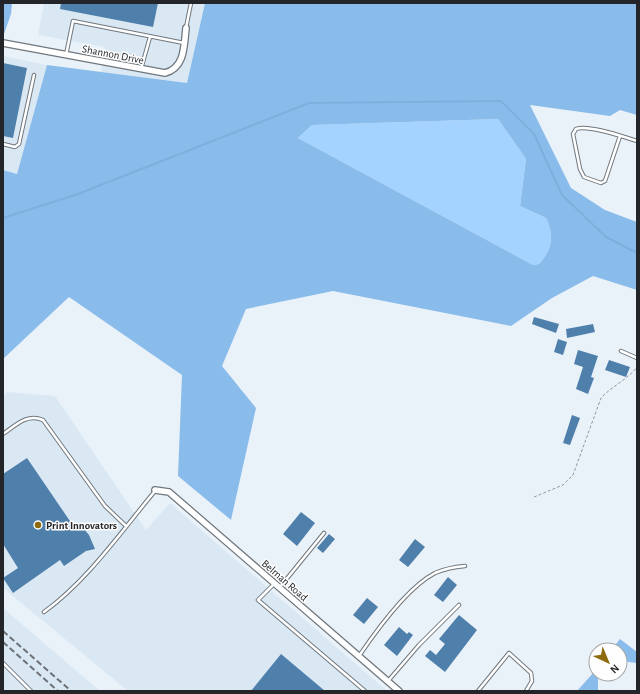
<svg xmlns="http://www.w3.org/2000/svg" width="640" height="694" font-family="'Alegreya Sans',sans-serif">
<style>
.built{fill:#dae8f4}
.green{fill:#a4d3ff}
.forest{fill:#8abceb;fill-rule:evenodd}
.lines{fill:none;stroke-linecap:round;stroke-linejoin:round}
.stream{stroke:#7eb0de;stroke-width:2}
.building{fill:#4f7fab}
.lane-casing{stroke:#70777d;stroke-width:4.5}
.street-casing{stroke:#70777d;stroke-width:8}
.path{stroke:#92979c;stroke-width:1;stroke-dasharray:3 2;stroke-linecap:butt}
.lane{stroke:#fff;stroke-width:2.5}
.street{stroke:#fff;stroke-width:5.5}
.rail{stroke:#6d7175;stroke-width:2;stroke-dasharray:6 3;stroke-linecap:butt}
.poi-dot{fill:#8d6a0c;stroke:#fefefe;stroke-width:1.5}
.labels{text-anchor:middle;stroke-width:3;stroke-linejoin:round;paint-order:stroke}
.street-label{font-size:11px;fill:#232528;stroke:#fefefe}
.poi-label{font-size:11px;font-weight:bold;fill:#232528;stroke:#fefefe;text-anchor:start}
</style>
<rect width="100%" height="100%" fill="#eaf2f9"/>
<!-- built -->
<path class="built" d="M44,3H205L187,83L101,72L105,47L38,35Z
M3,56L47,65L17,174L3,170Z
M7,392L55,396L146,530L170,503L387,691H128L3,588V396Z
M3,608L100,691H3Z"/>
<!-- green -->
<path class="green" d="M498,119L526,159L520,206L546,218C554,235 553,249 539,264L533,265L298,138L312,125Z"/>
<!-- forest -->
<path class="forest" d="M3,3H12L11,14L4,34Z
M205,3H637V115L620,110L610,116L530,105L571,188L605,210L637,222V290L593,276L552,298L511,326L333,291L246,309L222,366L256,408L231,520L178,476L182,375L69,297L3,359V170L17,174L47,65L187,83ZM498,119L526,159L520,206L546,218C554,235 553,249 539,264L533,265L298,138L312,125Z
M620,639L637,652V663L628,662L620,658V650H611Z
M594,672L598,677V691H577Z"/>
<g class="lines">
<!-- stream -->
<path class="stream" d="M3,218L78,194L309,103L501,101L534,134L562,195L606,237L637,253"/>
</g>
<!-- building -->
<path class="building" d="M61,3H158L153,27L60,9Z
M3,63L27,68L13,138L3,136Z
M534,317L559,324L556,333L532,324Z
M593,324L595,332L567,338L566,329Z
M558,339L567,342L563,355L554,352Z
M578,350L598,356L591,377L594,378L588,394L576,389L583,367L574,364Z
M609,360L630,367L626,377L605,370Z
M572,415L580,418L570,445L563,443Z
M27,458L74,527L79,523L89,535L95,549L86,551L64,566L60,560L13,593L3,578L18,568L3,544V474Z
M301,512L315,523L297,546L283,534Z
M329,534L335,539L323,553L317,548Z
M415,539L425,547L408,567L399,560Z
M448,577L457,585L443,602L434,595Z
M367,598L378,607L364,624L353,615Z
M459,615L477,630L445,672L425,656L430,650L436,655L445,644L439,639Z
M399,627L407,634L409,632L413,635L397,656L384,645Z
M281,654L325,691H251Z"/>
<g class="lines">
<defs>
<path id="lane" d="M186,28L191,3
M66,55L73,21L184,43
M141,69L150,37
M620,136L605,181L601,183L584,177L580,169L573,134L576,129C588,124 624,137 637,141
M3,144L15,147L19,144L34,75
M621,351L637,358
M3,434C16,425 27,413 43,420L105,506L126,526
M274,584L258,600L365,691
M280,587L324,533
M44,612C87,581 121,532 155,491
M359,656C376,631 408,587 435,573C444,569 454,567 465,566
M3,663L31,691
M388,681L419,645L459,605
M478,691L509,653L531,673L532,681L526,691"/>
<path id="street" d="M3,43L165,73C185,68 184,46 186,28
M155,490L169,492L399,691"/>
</defs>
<!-- lane casing -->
<use href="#lane" class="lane-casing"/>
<!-- street casing -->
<use href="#street" class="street-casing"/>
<!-- path -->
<path class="path" d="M534,497L563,485L573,475L601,398C612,386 627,380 637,367"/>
<!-- lane -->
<use href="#lane" class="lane"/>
<!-- street -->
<use href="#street" class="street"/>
<!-- rail -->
<path class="rail" d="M3,631L71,691
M3,642L58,691"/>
</g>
<!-- markers -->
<circle class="poi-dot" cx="38" cy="525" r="4"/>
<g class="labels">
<!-- street labels -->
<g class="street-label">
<text transform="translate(113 54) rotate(11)" y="4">Shannon Drive</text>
<text transform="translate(285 580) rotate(41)" y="4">Belman Road</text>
</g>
<!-- poi labels -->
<g class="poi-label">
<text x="46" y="529">Print Innovators</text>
</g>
</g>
<!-- border -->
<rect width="640" height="694" fill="none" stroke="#232528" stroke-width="8"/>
<!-- north arrow -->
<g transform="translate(608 662) rotate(136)"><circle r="19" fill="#fefefe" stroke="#a6a7a8"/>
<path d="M0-3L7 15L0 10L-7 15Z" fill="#8d6a0c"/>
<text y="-6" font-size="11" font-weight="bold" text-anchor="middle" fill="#232528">N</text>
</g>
</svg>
